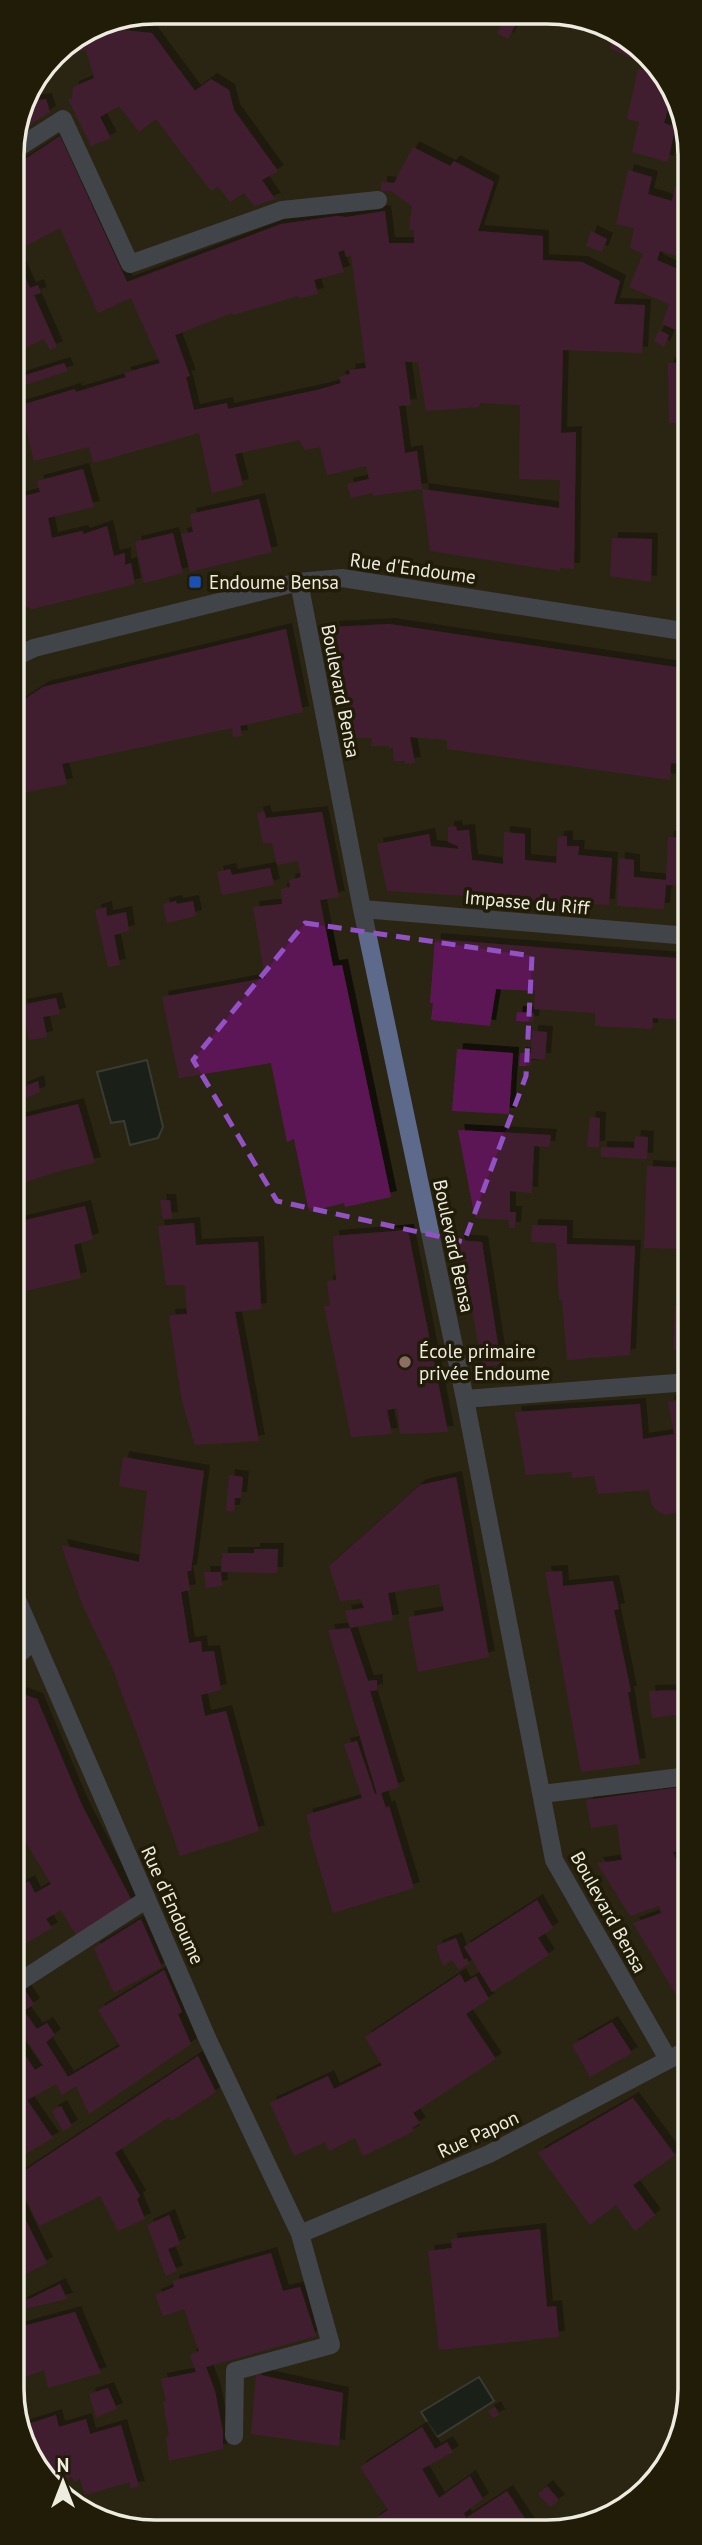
<svg xmlns="http://www.w3.org/2000/svg" width="702" height="2545" font-family="'PT Sans',sans-serif">
<style>
.water{fill:#07191d;stroke:#4c5857;stroke-width:2}
.building{fill:#5d1754;fill-rule:evenodd;filter:url(#shadow)}
.lines{fill:none;stroke-linecap:round;stroke-linejoin:round}
.minor{stroke:#5e6a8c;stroke-width:18}
.tertiary{stroke:#5e6a8c;stroke-width:18}
.marked{fill:none;stroke:#9252c5;stroke-width:5;stroke-dasharray:14 9;stroke-linejoin:round}
.transit-dot{fill:#1a4fb4;stroke:#201c08;stroke-width:2.5}
.education-dot{fill:#8d6e63;stroke:#201c08;stroke-width:2.5}
.labels{text-anchor:middle;stroke-width:7;stroke-linejoin:round;paint-order:stroke}
.street-label{font-size:19px;fill:#eeecdf;stroke:#201c08}
.poi-label{font-size:19px;fill:#eeecdf;stroke:#201c08;text-anchor:start}
.rim{fill:none;stroke:#eeecdf;stroke-width:3.5}
</style>
<defs>
<filter id="shadow"><feDropShadow dx="6" dy="-6" stdDeviation="0" flood-color="#0009"/></filter>
</defs>
<rect width="100%" height="100%" fill="#2a2512"/>
<!-- water -->
<path class="water" d="M147,1060L163,1127L158,1138L130,1145L124,1121L111,1123L97,1072Z
M479,2377L494,2401L437,2437L421,2412Z"/>
<!-- building -->
<path class="building" d="M507,15H521L508,39L497,33Z
M555,15H575L604,32L574,25V30L553,21Z
M94,27L152,33L195,91L211,79L229,90L234,110L278,171L262,180L275,199L254,206L244,193L230,202L218,186L211,191L156,119L139,132L119,106L100,117L111,138L91,146L68,99H72L73,87L94,78L86,50L53,55Z
M613,37L654,61L671,98L664,123L675,127L668,162L632,152L639,122L627,119L638,69L651,72L652,68L610,48Z
M26,96H28L29,101L46,99L50,112L16,133Z
M60,136L127,282L281,224L337,216L346,217L385,211L389,243H414V230H409L412,206L391,191H381V182L394,183L413,147L450,166L454,161L494,182L478,231L543,236V260L582,262L620,281L614,304L645,305L642,353L563,350L561,433L576,432L574,569L560,568V571L430,551L422,489L559,508L560,480L519,479L520,406L522,405L480,403L479,407L426,411L418,362H405L411,405L399,406L405,453L417,451L422,489L373,496L372,493L351,498L347,484L369,479L366,466L327,475L320,447L305,450L299,440L235,454L243,485L212,493L199,433L93,463L89,447L34,461L25,424L13,428V392L18,406L75,389L76,392L126,377L124,373L160,363L131,298L98,313L60,228L14,252L13,248V167ZM344,250L346,257L351,255L366,368L349,370L350,374L339,377L341,383L321,389L228,409L227,403L194,410L186,377L190,376L175,335L232,313L233,315L298,296L299,298L318,294L314,280L344,272L338,252Z
M628,170L652,177L648,194L672,201L675,186L688,190L689,259L660,251L657,260L689,274V423H669L668,363H684L683,333L662,324L669,304L629,287L643,254L630,248L634,228L616,224Z
M591,231L607,239L602,252L586,246Z
M19,264L30,288L38,285L41,293L34,295L57,347L50,350L44,339L13,353V268Z
M659,330L669,335L664,347L654,341Z
M64,363L68,371L13,389V379Z
M83,469L94,507L48,518L52,538L82,531L84,534L107,526L114,556L125,553V565L131,563L135,584L32,609L13,601V499L40,492L37,481Z
M259,499L272,552L190,572L181,534L193,532L190,514Z
M173,533L183,573L144,583L135,542Z
M612,538L652,539L651,582L610,576Z
M389,624L689,669V765L671,763L670,780L447,749V740L410,737L415,763L405,764V761H394L393,748H389V746H371L372,738H356L333,627Z
M286,629L303,712L240,726L242,736L233,737L232,728L62,764L67,784L13,795V707L43,687Z
M264,811L266,818L322,812L339,897L320,900L333,966L342,965L391,1197L345,1207L344,1203L309,1212L294,1139L287,1142L271,1063L179,1078L162,997L265,978L253,907L282,904L281,889L290,887L289,880L301,877L298,861L277,865L272,843H263L257,813Z
M456,826L457,831L469,830L472,860L503,864L504,832L525,834V860L556,863L558,837L567,836V846H579L578,855L612,858L609,905L387,891L377,844L429,834L431,846L458,849V846L448,842V827Z
M668,837L689,838V886L666,885L664,909L617,906L619,858L634,860V877L666,880Z
M270,868L274,885L222,895L217,872L230,869L232,875Z
M176,901L177,904L193,901L196,916L167,923L163,904Z
M106,907L107,916L126,912L129,931L114,935L120,965L108,967L95,910Z
M435,939L689,959V1035H684L685,1020L653,1018L652,1029L595,1026V1013L534,1009L535,991L496,989L490,1026L431,1020L433,1003H430Z
M56,998L60,1014L43,1017L47,1037L29,1040L21,1005Z
M517,1012L534,1013L533,1022L516,1021Z
M532,1031L547,1032L545,1059H531V1066H519L520,1053H531Z
M457,1049L513,1053L509,1114L452,1111Z
M38,1081L40,1092L24,1099L21,1088Z
M78,1104L95,1163L63,1170L13,1186V1120Z
M590,1117L600,1118L599,1147H587Z
M458,1130L551,1135L549,1147L534,1146L532,1193L510,1191V1212H516L515,1228H509V1220L475,1218Z
M635,1136L648,1137L647,1159L601,1157V1147L634,1148Z
M647,1166L689,1168V1249L644,1248Z
M160,1200H170L172,1218L163,1219Z
M85,1206L93,1239L74,1245L81,1278L13,1294V1223Z
M194,1223L196,1245L258,1242L261,1309L235,1312L259,1441L195,1445L182,1401L170,1324L169,1315L187,1314L185,1285H166L158,1226Z
M532,1225L567,1226V1244L635,1246L630,1355L567,1360L562,1300H559L556,1243L531,1242Z
M408,1230L448,1432L400,1434L397,1408L387,1410L392,1434L351,1437L324,1306H330L327,1281L336,1280L333,1236Z
M458,1240L482,1242L501,1364L483,1367Z
M689,1305V1350H673L675,1306Z
M689,1400V1486H682L683,1503L675,1513L666,1515L657,1511L652,1505L649,1490L598,1494L594,1476L572,1478V1472L526,1475L515,1412L640,1404L643,1439L674,1434L668,1401Z
M13,1407L20,1422L13,1425Z
M123,1457L204,1471L191,1571H187L190,1590L181,1592L189,1643L201,1641L202,1652L214,1651L221,1690L201,1695L205,1716L226,1711L259,1831L180,1856L136,1731L112,1667L83,1606L61,1545L139,1562L147,1491L119,1486Z
M229,1475L243,1477L241,1498H235L234,1511H226Z
M456,1477L489,1657L418,1672L408,1617L444,1611L439,1584L388,1593L393,1620L350,1628L345,1611L364,1608L361,1599L340,1601L329,1566L420,1485Z
M254,1549H278L277,1573L221,1572L222,1553H254Z
M562,1571L563,1586L613,1581L619,1609L614,1610L631,1692H628L640,1764L581,1772L545,1572Z
M204,1572H221L222,1586L206,1588Z
M350,1628L368,1681L377,1680V1690L370,1691L399,1787L381,1793L386,1808L389,1806L414,1888L333,1913L309,1832L311,1831L306,1815L362,1798L344,1744L357,1741L375,1794H377L328,1630Z
M689,1690V1713L652,1718L649,1691Z
M17,1692L37,1699L82,1805L133,1903L78,1938L61,1910L46,1919L52,1928L13,1951V1890L29,1881L35,1893L51,1884L24,1839L13,1846V1695Z
M689,1786V1814L683,1815L688,1850L673,1852L689,1892V2016L633,1923L661,1913L659,1906L630,1916L597,1863L622,1860L617,1824L591,1828L586,1800Z
M537,1900L553,1928L538,1938L549,1955L492,1992L464,1947Z
M141,1919L162,1967L114,1993L94,1948Z
M456,1938L464,1960L467,1958L469,1964L459,1970L452,1960L443,1966L436,1946Z
M164,1970L182,2012L178,2014L191,2044L89,2114L76,2086L62,2095L56,2084L27,2100L53,2138L13,2161V2108L16,2106L13,2102V2085L15,2083L13,2080V2037L35,2070L43,2065L13,2019V1999L25,1990L34,2004L24,2011L37,2029L47,2023L55,2035L46,2042L68,2077L120,2046L98,2010Z
M460,1974L465,1983L476,1976L489,1999L466,2014L496,2059L413,2113L420,2123L412,2128L414,2131L363,2156L355,2138L329,2151L325,2142L294,2156L270,2103L328,2076L334,2089L382,2065L365,2037Z
M612,2022L632,2053L590,2077L572,2045Z
M198,2056L216,2092L171,2121L169,2117L115,2153L140,2196L137,2199L145,2219L118,2231L100,2196L39,2226L15,2177Z
M633,2098L675,2155L633,2185L655,2215L635,2231L616,2205L590,2225L538,2153Z
M61,2106L72,2126L63,2131L52,2111Z
M13,2194L47,2263L23,2275L13,2258Z
M169,2215L180,2244L168,2249L177,2271L166,2276L147,2225Z
M540,2229L547,2307L556,2306L559,2337L439,2350L428,2251L452,2248L451,2239Z
M271,2253L283,2291L300,2287L316,2336L206,2367L215,2391L223,2432V2449L169,2461L166,2437L169,2436L163,2402L166,2401L161,2379L196,2372L190,2355L199,2351L184,2309L163,2316L155,2295L174,2287L173,2281Z
M60,2284L67,2299L24,2309L21,2303Z
M75,2312L101,2373L48,2388L44,2370L14,2381L13,2329Z
M256,2374L343,2393L339,2446L251,2434Z
M108,2388L117,2409L96,2417L89,2394Z
M495,2407L499,2415L493,2418L488,2411Z
M56,2415L59,2427L86,2419L90,2434L121,2425L139,2487L130,2488V2482L85,2495L80,2479L74,2482L72,2477L48,2485L43,2470H42L22,2426Z
M422,2427L435,2449L447,2442L453,2452L422,2469L439,2498L470,2476L483,2499L464,2513L466,2518L507,2491L533,2531H420L412,2519L392,2531H381L373,2520L388,2510L360,2467Z
M547,2486L559,2500L550,2507L538,2494Z"/>
<g class="lines">
<!-- minor -->
<path class="minor" d="M13,151L63,119L130,264L282,210L378,200
M299,582L362,909L465,1399L554,1860L668,2059
M362,909L689,936
M465,1399L689,1382
M13,1590L208,2040L300,2234L331,2345L235,2371L234,2436
M13,1659L35,1640
M542,1794L689,1776
M13,1986L147,1899
M300,2234L489,2154L689,2049"/>
<!-- tertiary -->
<path class="tertiary" d="M13,658L34,648L299,582L342,578L689,632"/>
</g>
<!-- marked area -->
<path d="M0 0H702V2545H0ZM305,923L532,956L526,1076L464,1242L277,1201L193,1060Z" fill="#2a2512" fill-opacity=".55" fill-rule="evenodd"/>
<path class="marked" d="M305,923L532,956L526,1076L464,1242L277,1201L193,1060Z"/>
<!-- markers -->
<rect class="transit-dot" x="188" y="575" width="14" height="14" rx="3.5"/>
<circle class="education-dot" cx="405" cy="1362" r="7"/>
<g class="labels">
<!-- street labels -->
<g class="street-label">
<text transform="translate(413 568) rotate(8)" y="7">Rue d'Endoume</text>
<text transform="translate(341 691) rotate(79)" y="7">Boulevard Bensa</text>
<text transform="translate(527 902) rotate(5)" y="7">Impasse du Riff</text>
<text transform="translate(454 1246) rotate(78)" y="7">Boulevard Bensa</text>
<text transform="translate(173 1905) rotate(66)" y="7">Rue d'Endoume</text>
<text transform="translate(609 1912) rotate(61)" y="7">Boulevard Bensa</text>
<text transform="translate(478 2134) rotate(-25)" y="7">Rue Papon</text>
</g>
<!-- poi labels -->
<g class="poi-label">
<text x="209" y="589">Endoume Bensa</text>
<text x="419" y="1358">École primaire<tspan x="419" dy="22">privée Endoume</tspan></text>
</g>
</g>
<!-- crop -->
<path d="M0 0H702V2545H0ZM155 24H547A131 131 0 0 1 678 155V2389A131 131 0 0 1 547 2520H155A131 131 0 0 1 24 2389V155A131 131 0 0 1 155 24Z" fill="#201c08" fill-rule="evenodd"/>
<path class="rim" d="M155 24H547A131 131 0 0 1 678 155V2389A131 131 0 0 1 547 2520H155A131 131 0 0 1 24 2389V155A131 131 0 0 1 155 24Z"/>
<!-- north arrow -->
<g transform="translate(63 2482)" stroke="#201c08" stroke-width="5" paint-order="stroke">
<path d="M0-5L12 26L0 18L-12 26Z" fill="#eeecdf"/>
<text y="-10" font-size="19" font-weight="bold" text-anchor="middle" fill="#eeecdf">N</text>
</g>
</svg>
